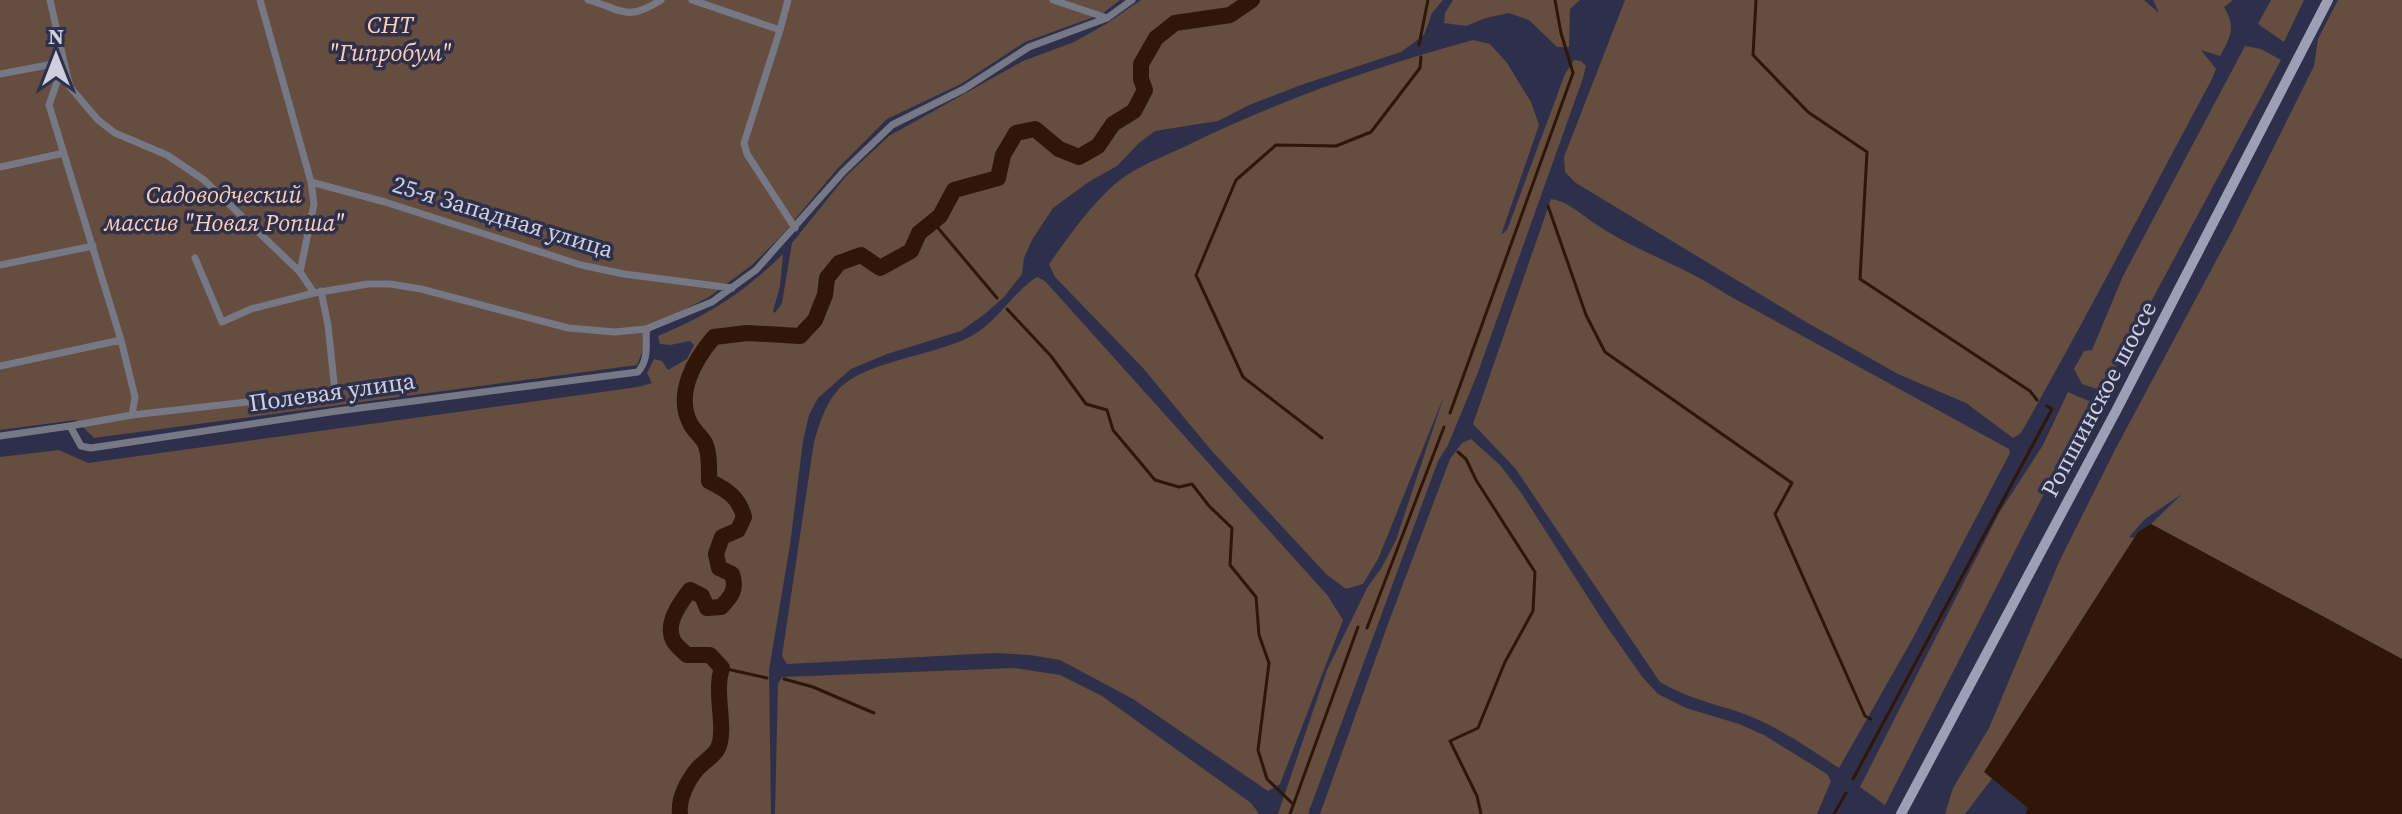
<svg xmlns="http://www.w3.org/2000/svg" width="2402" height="814" font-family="'Source Serif 4',serif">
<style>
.green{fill:#654d3f}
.water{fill:#2f1606}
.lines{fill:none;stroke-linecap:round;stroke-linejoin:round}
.stream{stroke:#2f1606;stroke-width:3}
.river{stroke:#2f1606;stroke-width:16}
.minor{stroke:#777886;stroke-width:7}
.secondary{stroke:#9d9fb6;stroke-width:10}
.labels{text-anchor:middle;stroke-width:7;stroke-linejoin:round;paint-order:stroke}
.park-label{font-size:24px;font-style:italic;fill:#fdcfb5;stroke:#2e304b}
.street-label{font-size:24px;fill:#ced0e1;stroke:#2e304b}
</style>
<rect width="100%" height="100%" fill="#2e304b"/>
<!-- green -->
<path class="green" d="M0,0H1120L1102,14L1025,42L961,84L887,119L838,168L781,236L752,265L709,297L653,326L637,365L94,438L76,420L0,430Z
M1141,0H1443L1432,13L1424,35L1401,52L1301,85L1249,105L1218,121L1155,131L1139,143L1117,166L1090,181L1053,208L1032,240L1024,258L1022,274L1004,297L986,313L961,331L887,354L851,369L818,398L809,415L803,441L790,545L769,670L771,814H0V457L59,450L88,463L638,387L652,383L647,373L654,359L662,361L668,370L687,359L694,345L690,341L670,345L660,344L658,336C707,316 745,292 783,254L780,286L773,311L775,313L782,303L792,243L846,176L889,136L1023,61L1074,42L1106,24Z
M1453,0H1580L1570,9L1569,47H1557L1529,20L1509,13L1486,18L1466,26L1444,23L1445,13Z
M1625,0H2144L2159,13L2153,0H2233L2224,7C2236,27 2231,36 2220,56L2201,50L2216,69L2211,81C2148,198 2087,317 2021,433L2013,438L1966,403L1898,374L1806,322L1576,183L1565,172L1564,157Z
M2271,0H2304L2284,42L2258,24Z
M2338,0H2402V659L2151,524L2182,494L2145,519L2129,537L2145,539L2000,768L1965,814H1945L1953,788L1989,728L2059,562L2116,448L2232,231L2314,66L2318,39Z
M1473,40L1490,44L1507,63L1531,102L1539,125L1501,235L1507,230L1565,74L1574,60L1581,61L1586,66L1583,78L1477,375L1448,445L1438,461L1308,814H1278L1327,670L1367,588L1382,567L1396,540L1444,396L1378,559L1363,584L1346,589L1326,574L1211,450L1143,368L1055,277L1049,264C1069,236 1089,207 1115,184C1134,167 1163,157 1186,146C1278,101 1374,67 1473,40Z
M2245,46L2261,49L2281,60L2103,391L2082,384L2074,369L2084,351L2092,350L2123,276Z
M1551,199C1567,201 1581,214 1594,223C1636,252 1685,266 1726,294L2009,449L2010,453L1913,638L1839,768C1810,749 1780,728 1747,715C1717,704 1688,699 1660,682L1515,468L1473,424Z
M1037,277L1045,281L1328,596L1343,620L1280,784L1268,791L1133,699L1060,660L1030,655L995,653L787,664L782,656L814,442C819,425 825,405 837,391C864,360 937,356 973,335C998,321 1013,292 1037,277Z
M2068,392L2091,402L1885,805L1860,787L1999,513L2043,445Z
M1471,439L1500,465L1522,494L1603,621L1643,678L1658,694L1686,708L1739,724L1764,735L1827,774L1831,781L1817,814H1320L1388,624L1450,459L1462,443Z
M1015,668L1060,675L1102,696L1251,803L1259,814H775L778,684L782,677Z"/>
<!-- water -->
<path class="water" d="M2151,524L2402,659V814H2025L2028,808L1984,772L2138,532Z"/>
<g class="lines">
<!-- stream -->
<path class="stream" d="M1756,0L1753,55L1808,112L1867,152L1860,279L2030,391L2037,400
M1419,45L1428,0
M1548,206L1586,315L1605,352L1792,483L1775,514L1865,716L1871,719
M933,222L997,298
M1007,309L1051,356L1086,404L1107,410L1113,430L1155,480L1179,487L1192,484L1209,506L1232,528L1230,565L1256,597L1259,635L1269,663L1258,750L1267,779L1293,804
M1450,413L1573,73L1561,33L1555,0
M1322,438L1243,377L1196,275L1236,180L1276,145L1336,146L1371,132L1420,68L1421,57
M1458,452L1466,459L1476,480L1535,572L1533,611L1505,662L1478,728L1450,741L1477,796L1481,814
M1367,628L1444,427
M722,668L767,678
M784,679L813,687L874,713
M1853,779L2052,409L2047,406
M1290,814L1358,627
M1834,814L1846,793"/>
<!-- river -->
<path class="river" d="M680,814C678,798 688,780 698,768C704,762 712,757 717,750C728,731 713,694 722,668L710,655H687C683,651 675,645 673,640C665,623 680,603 690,590L702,596L707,608L721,607C732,596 737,589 732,574L719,568L716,554L722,537L738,530L744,517C739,497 727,490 709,481C709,470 710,454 705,443C701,436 693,430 690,423C675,393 695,359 714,337L747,333L800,336L815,320L825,295L827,278L839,263L861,255L880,268L911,251L919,233L940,216L954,190L998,178L1003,155L1016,133L1035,129L1059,149L1079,157L1098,146L1113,124L1134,111L1145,90L1141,79V64L1156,38L1175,23L1230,15L1252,0"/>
<!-- minor -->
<path class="minor" d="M50,0L64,62L49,105L121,340L135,397L132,415L70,426
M260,0L311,182L314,204L300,272
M588,0C624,10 626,22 661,0
M692,0L780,30L744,143L747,154L795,228
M1053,0L1107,18
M780,30L788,0
M0,74L64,62L70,87L98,120L115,133L167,155L204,180L300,272L314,293L251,309L222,322L195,258
M0,167L64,153
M311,182L385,202L581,265L624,274L732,288
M0,265L93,246
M314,293L368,284H390L421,289L568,328L615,332L646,329L712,302L756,270L843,172L892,125L964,89L1029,47L1107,18L1132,0
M0,366L121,340
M132,415L335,392L328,325L321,291
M0,436L70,426L81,446L91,448L337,411L638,372C649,359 646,345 646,329"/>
<!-- secondary -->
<path class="secondary" d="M1901,814L2116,411L2328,0"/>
</g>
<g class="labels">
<!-- park labels -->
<g class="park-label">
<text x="390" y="33">СНТ<tspan x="390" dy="28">"Гипробум"</tspan></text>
<text x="224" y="203">Садоводческий<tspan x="224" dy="28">массив "Новая Ропша"</tspan></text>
</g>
<!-- street labels -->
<g class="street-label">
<text transform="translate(503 217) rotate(17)" y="8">25-я Западная улица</text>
<text transform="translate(332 392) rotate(-8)" y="8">Полевая улица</text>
<text transform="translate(2099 399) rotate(-62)" y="8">Ропшинское шоссе</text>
</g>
</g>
<!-- north arrow -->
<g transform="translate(56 56)" stroke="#2e304b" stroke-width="6" paint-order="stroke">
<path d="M0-6L14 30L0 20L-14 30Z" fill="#ced0e1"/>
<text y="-12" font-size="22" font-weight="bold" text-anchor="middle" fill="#ced0e1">N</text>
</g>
</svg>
